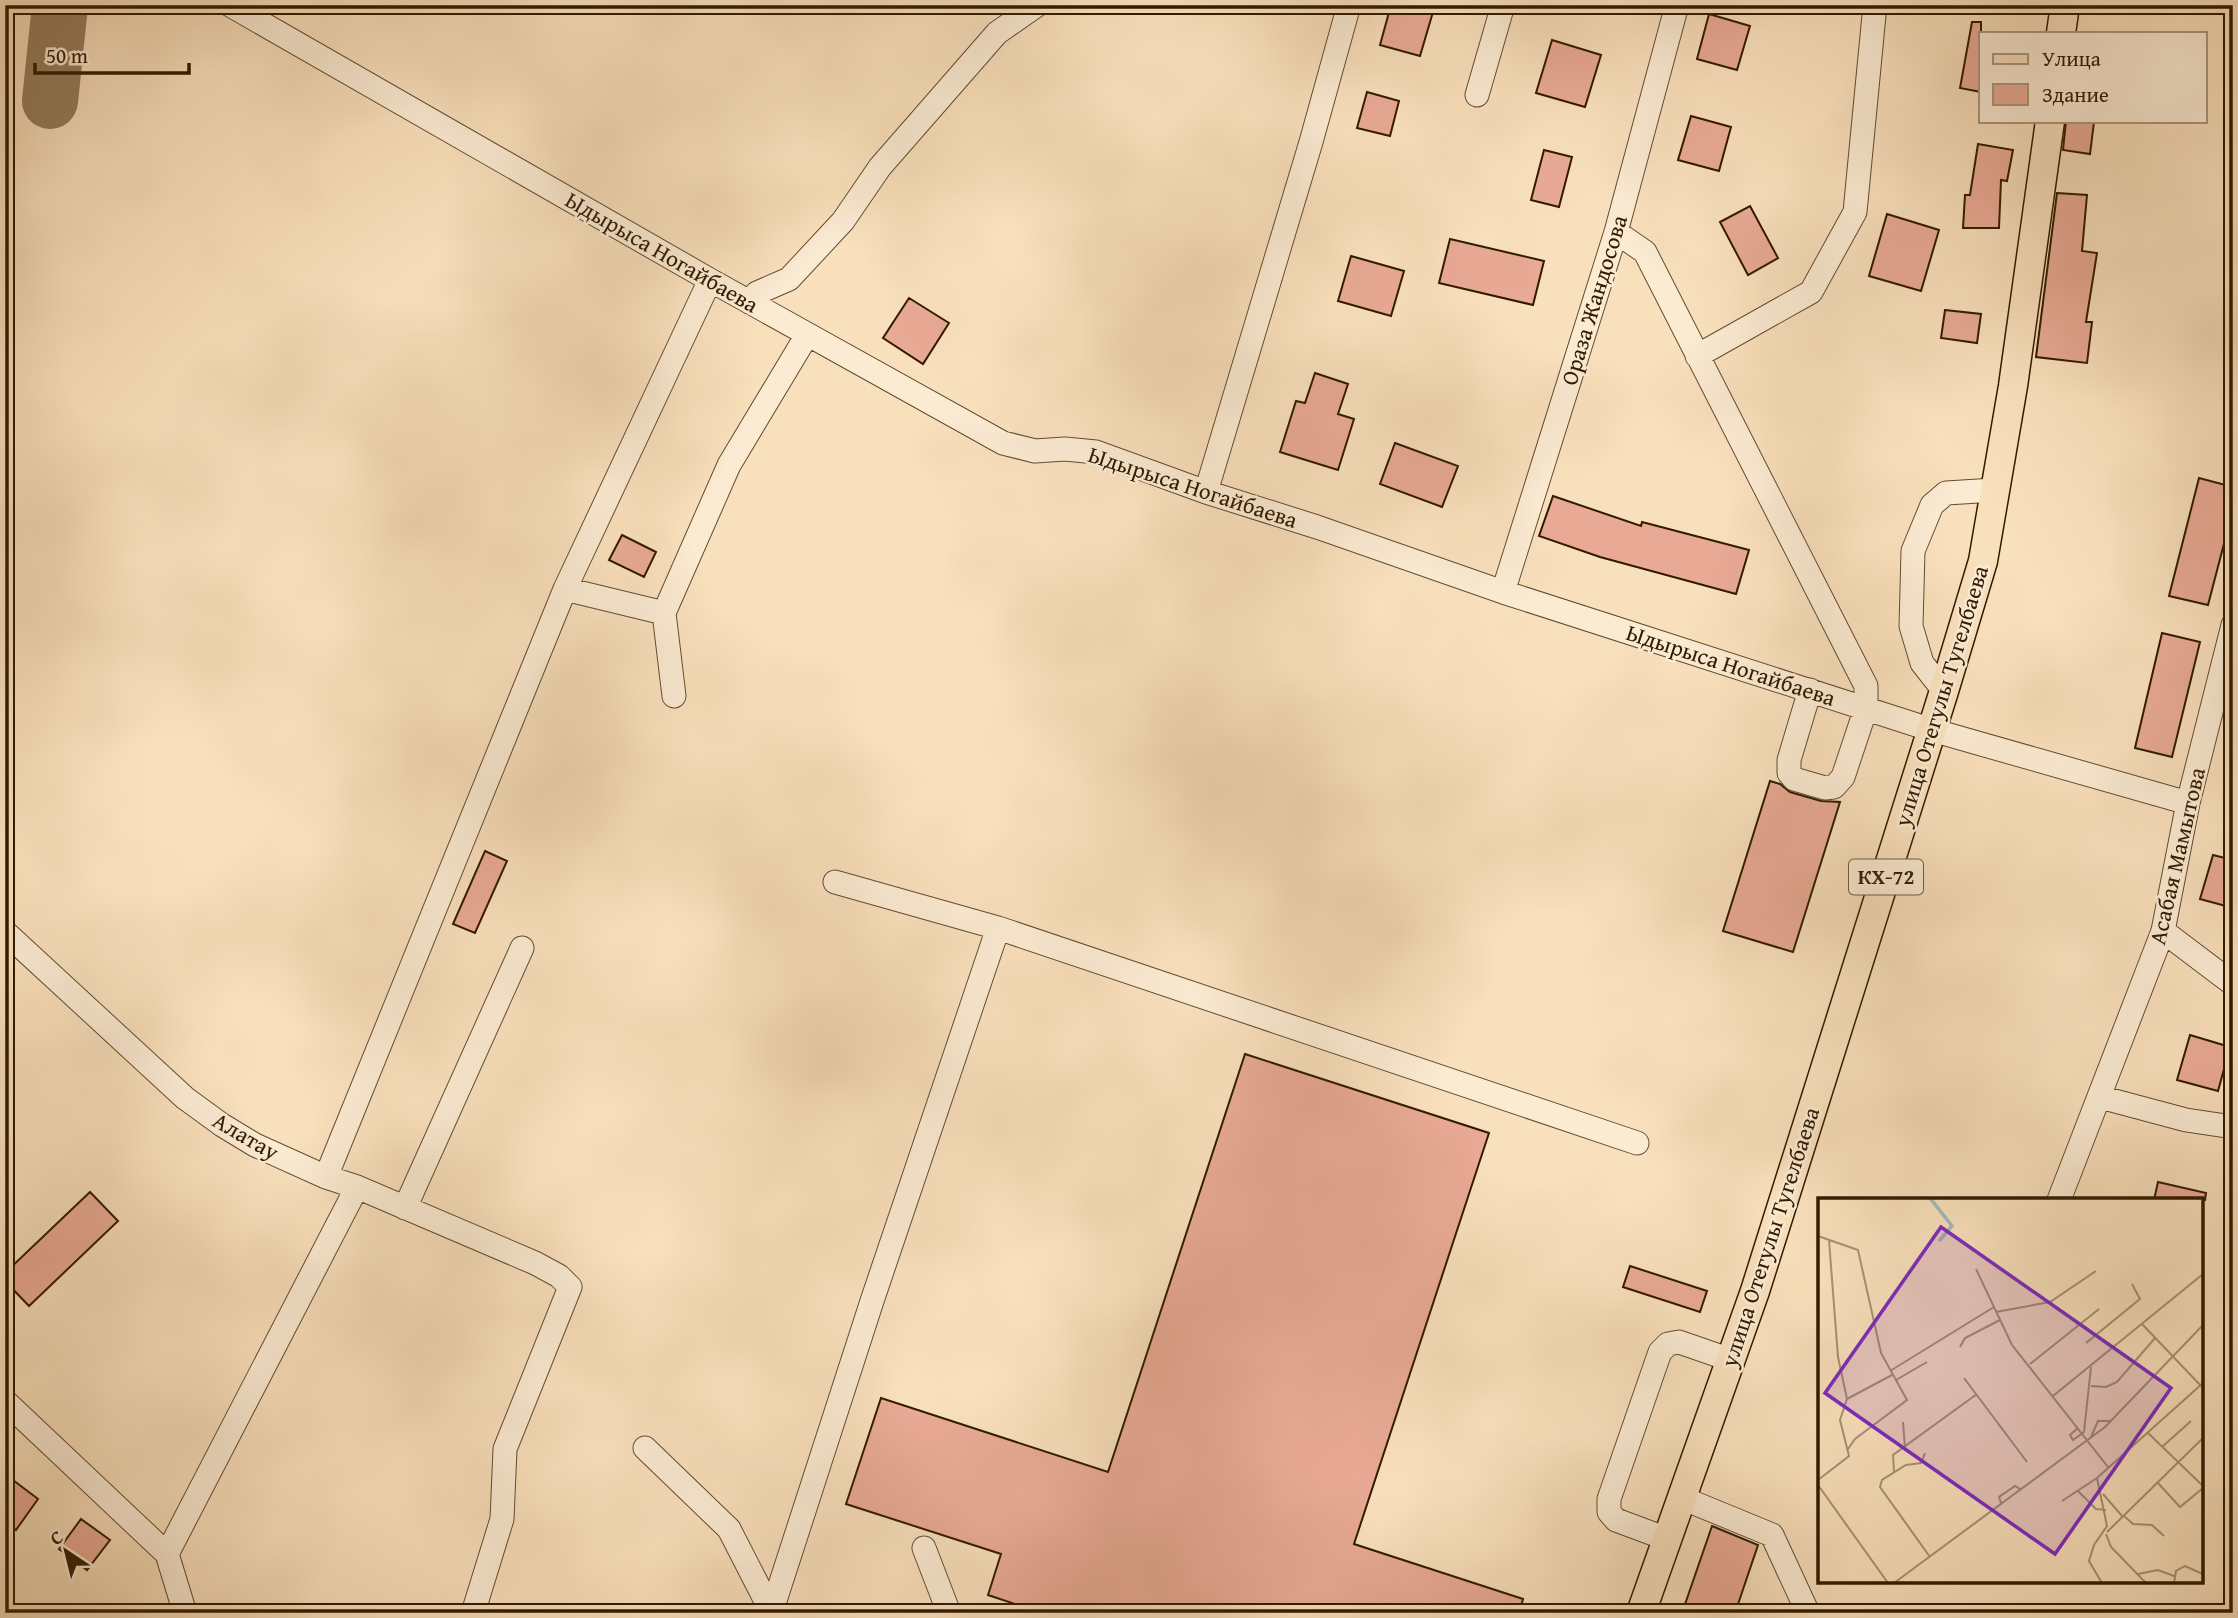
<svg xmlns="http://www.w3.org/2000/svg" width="2238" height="1618" font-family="'Gentium Book Plus',serif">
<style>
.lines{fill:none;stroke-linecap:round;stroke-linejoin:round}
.taxiway{stroke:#957d5e;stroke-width:56}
.building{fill:#e9aa95;stroke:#311a00;stroke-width:2}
.minor-casing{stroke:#634c2f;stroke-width:25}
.major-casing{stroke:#311a00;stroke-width:31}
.minor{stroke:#fbebd3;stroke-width:23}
.major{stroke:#f9e0bc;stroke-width:28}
.labels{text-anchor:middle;stroke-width:5;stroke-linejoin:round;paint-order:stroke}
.shield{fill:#fbebd3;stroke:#6e593f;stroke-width:2}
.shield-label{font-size:21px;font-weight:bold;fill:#311a00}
.street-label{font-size:23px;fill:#311a00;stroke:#fbebd3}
.inset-river{fill:none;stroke:#a1bbba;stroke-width:3.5}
.inset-road{fill:none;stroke:#a99171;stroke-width:2}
.view{fill:#7b2cbf;fill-opacity:0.15;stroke:#7b2cbf;stroke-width:3.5}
.inset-edge{fill:none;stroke:#311a00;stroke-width:3.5}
</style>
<rect width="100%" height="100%" fill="#f9e0bc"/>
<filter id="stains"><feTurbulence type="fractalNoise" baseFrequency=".00286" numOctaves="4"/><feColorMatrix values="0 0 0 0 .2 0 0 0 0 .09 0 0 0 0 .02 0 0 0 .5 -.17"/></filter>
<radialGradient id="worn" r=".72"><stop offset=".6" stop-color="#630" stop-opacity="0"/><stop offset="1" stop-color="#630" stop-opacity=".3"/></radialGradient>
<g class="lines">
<!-- taxiway -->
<path class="taxiway" d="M50,101L60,5"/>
</g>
<!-- building -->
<path class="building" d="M1391,5H1410L1433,12L1420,56L1380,45Z
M1709,14L1750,26L1737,70L1697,59Z
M1972,22H1981V92L1960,88Z
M1552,40L1601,55L1585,107L1536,93Z
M1367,92L1399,101L1390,136L1357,128Z
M1691,116L1731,127L1719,171L1678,160Z
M2066,121L2094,122L2090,154L2063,150Z
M1978,144L2013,150L2007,181L2001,180L1999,228H1963L1965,195H1970Z
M1544,150L1572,157L1559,207L1531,200Z
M2057,193L2087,195L2082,251L2097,253L2086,322H2092L2087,363L2036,357Z
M1750,206L1778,258L1748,275L1720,222Z
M1887,214L1939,230L1921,291L1869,276Z
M1450,239L1544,261L1533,305L1439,283Z
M1351,256L1404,271L1391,316L1338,301Z
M909,298L949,323L923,364L883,338Z
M1945,310L1981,314L1977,343L1941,338Z
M1315,373L1348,384L1338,414L1354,419L1338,470L1280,452L1296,401L1305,403Z
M1395,443L1458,466L1442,507L1380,484Z
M2199,478L2233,487V509L2208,605L2169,596Z
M1553,496L1641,526L1642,522L1749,550L1736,594L1600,557L1539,536Z
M622,535L656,552L644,577L609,560Z
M2162,633L2200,642L2172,757L2135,748Z
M1770,781L1780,784L1790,792L1821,801L1840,802L1793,952L1723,931Z
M485,851L507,861L475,933L453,924Z
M2213,855L2233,860V908L2200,899Z
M2190,1035L2230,1047L2218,1091L2177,1080Z
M1245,1054L1489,1133L1354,1544L1523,1599L1519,1613H1042L988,1595L1001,1554L846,1504L881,1398L1108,1472Z
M2158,1182L2206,1193L2205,1200H2154Z
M90,1192L118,1221L29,1306L5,1281V1273Z
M1630,1266L1707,1291L1700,1312L1623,1287Z
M5,1474L38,1499L16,1530L5,1522Z
M81,1519L110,1540L87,1570L59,1549Z
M1712,1526L1758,1545L1735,1613H1682Z"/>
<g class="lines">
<defs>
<path id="minor" d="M230,5L710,280L1003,443L1035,451L1065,449L1096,452L1206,492L1317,527L1503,592L1932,730L2188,803
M1477,95L1503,5
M1616,232L1645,252L1866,686V708L1843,777L1834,787L1825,788L1794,779L1789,773V760L1810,690
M749,302L757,293L789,279L843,221L880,167L997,33L1037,5
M1697,356L1811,292L1855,212L1875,5
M1206,492L1311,142L1349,5
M565,589L664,613
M1503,592L1616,232L1677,5
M1944,691L1922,663L1911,626L1913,551L1932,505L1946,493L1995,490
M674,696L664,613L729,465L807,335
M835,882L998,928L1637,1143
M2163,931L2233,984
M5,932L185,1098L222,1125L255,1145L326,1177L357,1187L535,1263L559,1276L570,1287L505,1449L502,1519L473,1613
M2100,1097L2186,1120L2233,1127
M326,1177L565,589L710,280
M2059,1200L2163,931L2188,803L2233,625
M405,1208L522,948
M5,1401L167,1554L185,1613
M645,1448L729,1529L771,1611
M1682,1498L1772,1535L1808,1613
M1667,1539L1616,1520L1609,1512V1499L1660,1352L1668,1344L1679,1342L1731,1360
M924,1548L949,1613
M167,1554L357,1187
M771,1613L872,1301L998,928"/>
<path id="major" d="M2061,33L2065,5
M1641,1613L1755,1291L1944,691L1983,561L2013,386L2050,121"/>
</defs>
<!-- minor casing -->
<use href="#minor" class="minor-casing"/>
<!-- major casing -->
<use href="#major" class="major-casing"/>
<!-- minor -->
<use href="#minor" class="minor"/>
<!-- major -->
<use href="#major" class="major"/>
</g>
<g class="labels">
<!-- shield labels -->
<rect class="shield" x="1849" y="859.5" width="74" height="35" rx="5"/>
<g class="shield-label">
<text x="1886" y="884">КХ-72</text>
</g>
<!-- street labels -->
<g class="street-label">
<text transform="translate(662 252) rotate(30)" y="8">Ыдырыса Ногайбаева</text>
<text transform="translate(1594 300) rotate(-73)" y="8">Ораза Жандосова</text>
<text transform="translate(1193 487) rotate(18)" y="8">Ыдырыса Ногайбаева</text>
<text transform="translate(1731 665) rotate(18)" y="8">Ыдырыса Ногайбаева</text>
<text transform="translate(1941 696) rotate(-73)" y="8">улица Отегулы Тугелбаева</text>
<text transform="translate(2177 856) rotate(-77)" y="8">Асабая Мамытова</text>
<text transform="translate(246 1136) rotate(30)" y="8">Алатау</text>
<text transform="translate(1770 1237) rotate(-72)" y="8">улица Отегулы Тугелбаева</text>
</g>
</g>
<!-- overview -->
<g transform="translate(1818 1198)">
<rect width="385" height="385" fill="#f9e0bc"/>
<path class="inset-river" d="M112,0L134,28L121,43"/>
<path class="inset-road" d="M0,38L40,52L63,155L89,202L37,241L30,251M158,71L194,147L290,269M178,114L232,104L278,73M324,126L385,190M268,145L322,101L314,86M142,149L147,140L182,122M212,166L281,111M72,173L176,109M146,180L209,264M78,182L109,164M273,188L288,189L299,184L337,140M235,198L385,76M29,201L74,177M85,224L87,250M260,230L252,237L255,242L266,234L273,169M330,235L385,288M273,239L280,223H293M344,249L373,223M107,255L103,265L88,267L64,282L62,289L112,359M76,274L75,257L159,196M279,280L289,328L276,347L271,363L284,385M0,282L31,258L22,222L29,201L20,159L11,42M340,285L362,309L385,290M0,287L70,385M260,293L278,311L288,312M285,296L304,318M244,303L279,280L385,185M183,305L181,299L197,288L202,291M305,317L315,326L334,327L346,338M289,334L385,240M288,336L293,349L328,385M320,376L340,372L356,378M76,385L287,229L385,127M356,385L358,373L367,368L385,376"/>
<path class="view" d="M123,29L353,190L237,356L7,195Z"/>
<rect width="385" height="385" class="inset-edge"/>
</g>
<!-- margin -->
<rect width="2238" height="1618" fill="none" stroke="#f9e0bc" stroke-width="28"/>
<rect x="7" y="7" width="2224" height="1604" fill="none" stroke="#311a00" stroke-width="3.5"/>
<rect x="14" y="14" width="2210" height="1590" fill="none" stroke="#311a00" stroke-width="2"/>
<!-- legend -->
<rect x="1979" y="32" width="228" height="91" fill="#fbebd3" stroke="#aa977f" stroke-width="2"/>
<rect x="1993" y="54" width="35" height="10" fill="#f9e0bc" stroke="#aa977f" stroke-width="2"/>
<text x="2042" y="66" font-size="21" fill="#311a00">Улица</text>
<rect x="1993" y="84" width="35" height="21" fill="#e9aa95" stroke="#aa977f" stroke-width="2"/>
<text x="2042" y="102" font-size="21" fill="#311a00">Здание</text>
<!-- north arrow -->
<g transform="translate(66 1551) rotate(325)" stroke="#fbebd3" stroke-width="5" paint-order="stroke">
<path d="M0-5L12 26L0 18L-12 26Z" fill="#311a00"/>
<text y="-10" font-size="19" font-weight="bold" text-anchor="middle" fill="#311a00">С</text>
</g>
<!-- scale -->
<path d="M35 63v10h154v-10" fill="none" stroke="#311a00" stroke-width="3.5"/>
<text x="46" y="63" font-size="21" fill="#311a00" stroke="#fbebd3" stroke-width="5" paint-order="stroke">50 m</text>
<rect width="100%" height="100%" filter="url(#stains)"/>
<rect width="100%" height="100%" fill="url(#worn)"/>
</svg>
